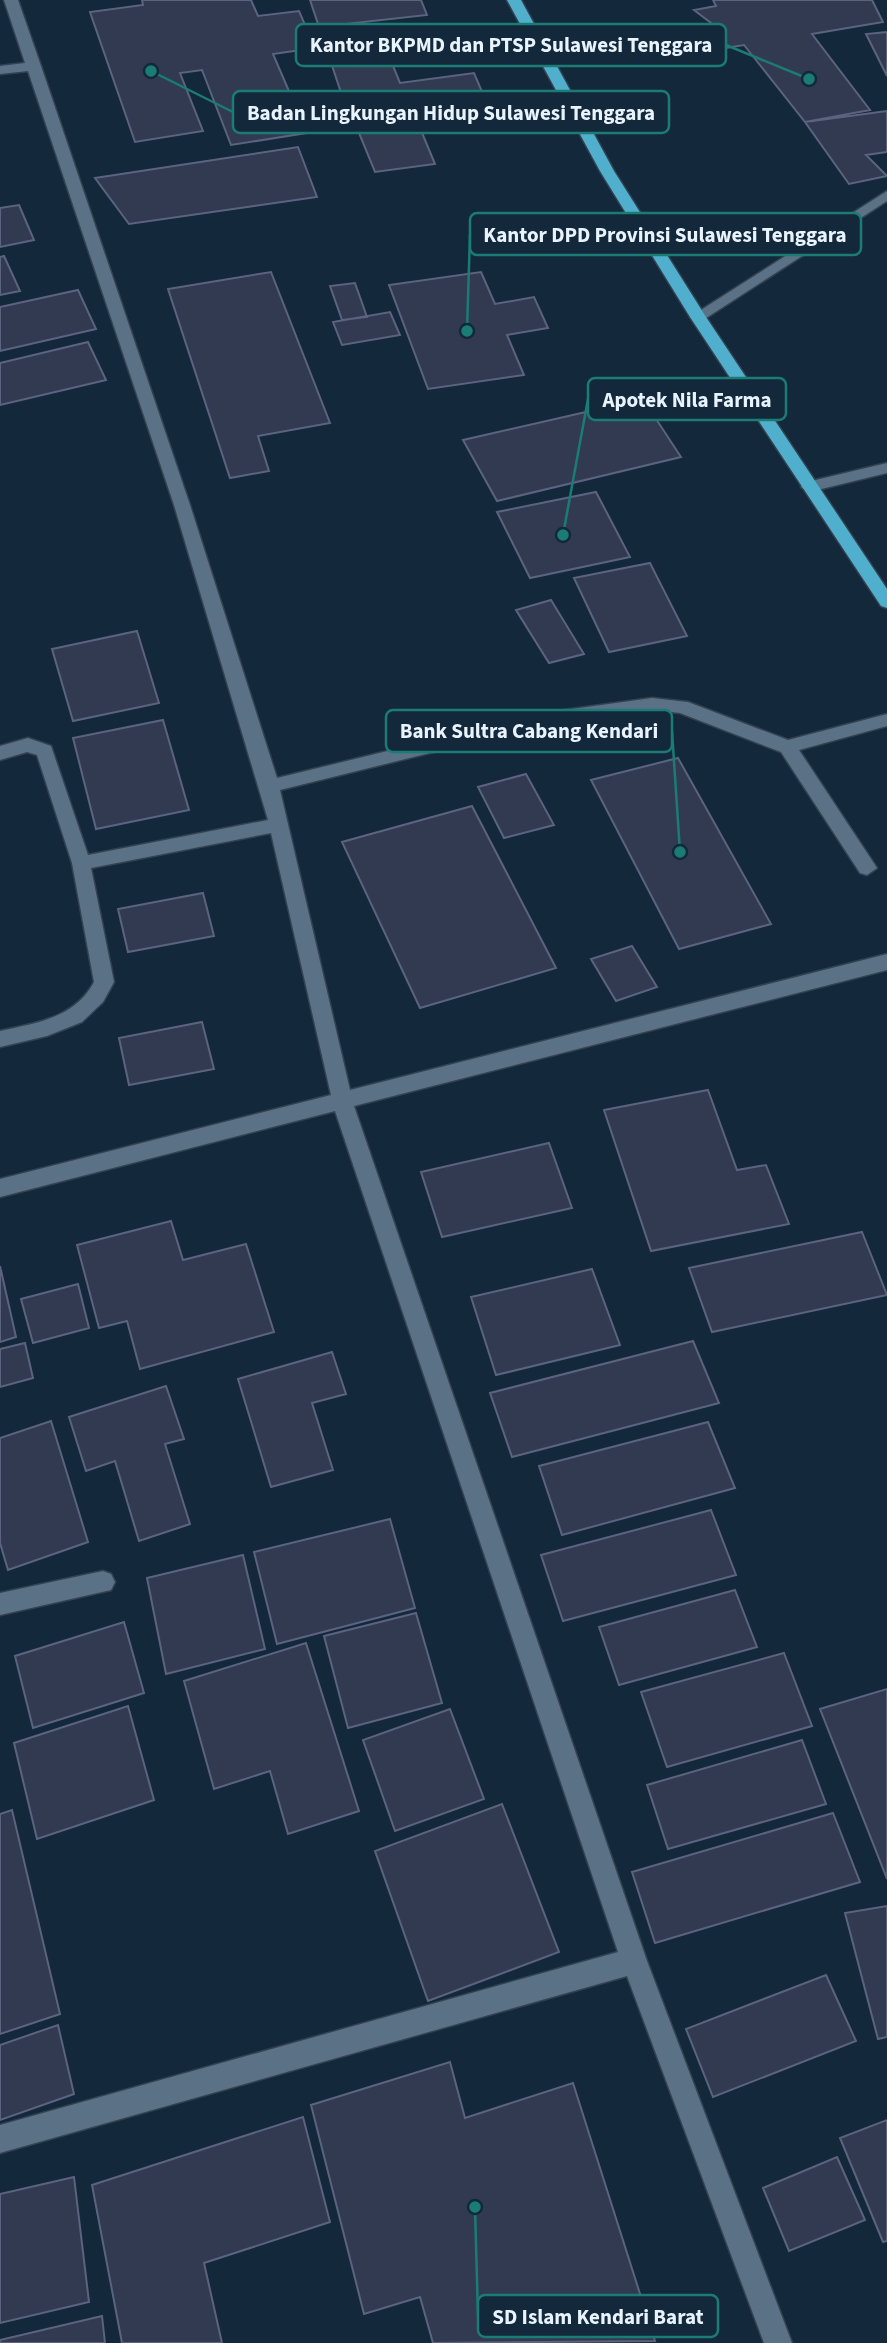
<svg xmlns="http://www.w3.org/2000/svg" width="887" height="2343" font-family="'Source Sans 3',sans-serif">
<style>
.building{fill:#323a52;stroke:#5b637e;stroke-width:2}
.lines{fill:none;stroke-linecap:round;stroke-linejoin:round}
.minor-casing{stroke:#334251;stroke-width:3}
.highway-casing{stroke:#334251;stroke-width:3}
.minor{fill:#5a7186;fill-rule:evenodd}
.highway{fill:#51afce;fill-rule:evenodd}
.leader{fill:none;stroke:#1a7c75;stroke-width:2.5}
.callout-dot{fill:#1a7c75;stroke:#13283a;stroke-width:2.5}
.callout{fill:#13283a;stroke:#1a7c75;stroke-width:2.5}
.callout-label{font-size:21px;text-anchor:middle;font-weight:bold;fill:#e8f3fd}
</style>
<rect width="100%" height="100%" fill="#13283a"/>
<!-- building -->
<path class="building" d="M142,0H251L258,16L299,11L315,48L273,54L307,133L231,145L202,70L180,73L203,131L135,142L90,12L143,5Z
M310,0H421L427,15L319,27Z
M713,0H872L883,22L812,34L870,110L805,122L744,45L719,49L715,26L694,10L716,6Z
M887,32V76L866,34Z
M380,34L400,83L474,73L483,94L410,104L435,164L375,172L350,111H347L324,41Z
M887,111V152L866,155L887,176L849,184L805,122Z
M298,147L317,197L129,224L95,178Z
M19,205L34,240L0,247V208Z
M4,256L20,291L0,295V257Z
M271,272L330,423L258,436L269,471L230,478L168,289Z
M481,272L495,304L534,297L548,328L507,335L524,375L428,389L389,285Z
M355,283L367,317L342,320L330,286Z
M78,290L96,329L0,351V307Z
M390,312L400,335L342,345L333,322Z
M88,342L106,380L0,405V363Z
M643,399L681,457L497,501L463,440Z
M596,492L630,557L530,578L497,512Z
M650,563L687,636L609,652L574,578Z
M551,600L584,654L549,663L516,610Z
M137,631L159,703L73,721L52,649Z
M163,720L189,810L96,829L73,738Z
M678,758L771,924L679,949L591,780Z
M526,774L554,825L504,838L478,787Z
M472,806L556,968L420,1008L342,842Z
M203,893L214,936L128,952L118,909Z
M632,946L657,987L616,1001L591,959Z
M202,1022L214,1069L129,1085L119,1038Z
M708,1090L737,1170L766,1165L789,1224L651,1251L604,1110Z
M549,1143L572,1208L442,1237L421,1172Z
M171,1221L183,1260L246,1244L274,1332L140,1369L127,1321L99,1328L77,1245Z
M862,1232L887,1295L712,1332L689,1268Z
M0,1266L16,1337L0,1342Z
M592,1269L620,1345L496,1375L471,1297Z
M78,1284L89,1328L33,1343L21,1299Z
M693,1341L719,1403L512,1457L490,1393Z
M25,1343L33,1378L0,1387V1349Z
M332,1352L346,1394L312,1403L333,1470L271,1487L238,1379Z
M166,1386L184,1439L165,1444L190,1524L139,1541L115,1461L86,1471L69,1417Z
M51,1421L88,1542L8,1570L0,1543V1438Z
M708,1422L735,1488L562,1535L539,1466Z
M711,1510L736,1575L563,1621L541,1555Z
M390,1519L415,1608L277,1644L254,1552Z
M243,1555L265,1649L166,1674L147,1578Z
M735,1590L757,1647L619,1685L599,1627Z
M416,1613L442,1703L348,1728L324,1636Z
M124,1622L144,1693L33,1728L15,1656Z
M306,1643L359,1811L288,1834L270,1771L214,1789L184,1681Z
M784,1653L812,1726L667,1767L641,1692Z
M887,1689V1879L820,1709Z
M128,1706L154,1800L37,1839L14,1743Z
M450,1709L484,1799L395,1831L363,1740Z
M802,1740L826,1804L668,1849L647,1785Z
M502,1804L559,1952L428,2001L375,1851Z
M12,1810L60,2014L0,2034V1814Z
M833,1813L860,1882L655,1943L632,1872Z
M887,1906V2037L878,2039L845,1913Z
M826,1975L856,2041L713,2097L686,2029Z
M58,2025L74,2094L0,2120V2045Z
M450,2062L465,2118L573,2083L655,2341L433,2343L420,2297L364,2314L311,2105Z
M303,2117L330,2222L204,2263L222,2343H122L92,2185Z
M887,2120V2241L883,2242L840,2138Z
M837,2157L865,2220L789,2251L763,2188Z
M74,2177L89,2302L0,2323V2194Z
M102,2316L105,2343H0V2340Z"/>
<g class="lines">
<defs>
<path id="minor" d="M4,0H18L41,66L190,505L277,778L543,713L652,698L688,702L788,740L887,714V726L799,750L877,868L867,875L860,873L781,752L680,713L652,710L543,725L280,790L350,1090L887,954V970L354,1106L647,1961L792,2343H764L627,1976L0,2153V2125L618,1952L335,1111L0,1197V1179L331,1095L271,833L91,868L114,982L103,1002L82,1022L47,1036L0,1047V1031C36,1023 75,1018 94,982L72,863L37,755L27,752L0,760V746L28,738L51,746L88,855L268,820L174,505L28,71L0,74V66L25,63Z
M887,191V201L703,320H693L690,317Z
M887,463V473L809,492L801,487L803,483Z
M103,1571L111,1574L115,1582L111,1590L0,1615V1593Z"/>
<path id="highway" d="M507,0H521L614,171L706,317L887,589V608L881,606L690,317L600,171Z"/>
</defs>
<!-- minor casing -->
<use href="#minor" class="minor-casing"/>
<!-- highway casing -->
<use href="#highway" class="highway-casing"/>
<!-- minor -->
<use href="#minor" class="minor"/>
<!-- highway -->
<use href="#highway" class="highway"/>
</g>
<!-- callouts -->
<path class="leader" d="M809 79L726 45M151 71L233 112M467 331L470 234M563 535L588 399M680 852L672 731M475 2207L478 2316"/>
<g class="callout-dot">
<circle cx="809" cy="79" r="7"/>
<circle cx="151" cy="71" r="7"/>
<circle cx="467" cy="331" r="7"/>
<circle cx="563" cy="535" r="7"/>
<circle cx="680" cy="852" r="7"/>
<circle cx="475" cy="2207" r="7"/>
</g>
<g class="callout">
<rect x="296" y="24" width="430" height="42" rx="7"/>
<rect x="233" y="91" width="436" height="42" rx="7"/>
<rect x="470" y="213" width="391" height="42" rx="7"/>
<rect x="588" y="378" width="198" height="42" rx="7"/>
<rect x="386" y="710" width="286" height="42" rx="7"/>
<rect x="478" y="2295" width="240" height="42" rx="7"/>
</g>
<g class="callout-label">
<text x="511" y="52">Kantor BKPMD dan PTSP Sulawesi Tenggara</text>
<text x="451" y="120">Badan Lingkungan Hidup Sulawesi Tenggara</text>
<text x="665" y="242">Kantor DPD Provinsi Sulawesi Tenggara</text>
<text x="687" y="407">Apotek Nila Farma</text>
<text x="529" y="738">Bank Sultra Cabang Kendari</text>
<text x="598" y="2324">SD Islam Kendari Barat</text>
</g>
</svg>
